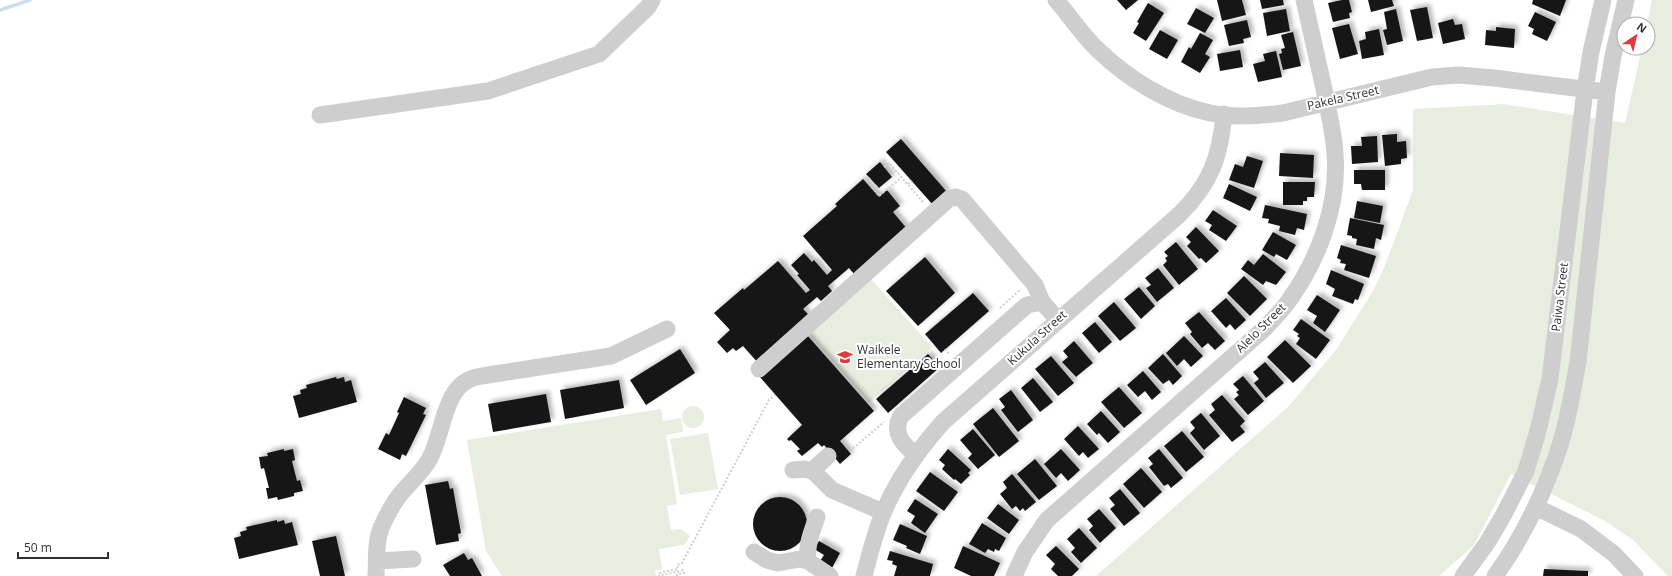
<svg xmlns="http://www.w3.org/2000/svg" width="1672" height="576" font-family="'Open Sans',sans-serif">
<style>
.green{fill:#e7eee0}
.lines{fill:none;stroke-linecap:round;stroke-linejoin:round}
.stream{stroke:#cddfed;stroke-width:3.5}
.building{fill:#181818;filter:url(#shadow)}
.path{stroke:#cecece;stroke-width:2;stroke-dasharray:2 2;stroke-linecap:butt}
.minor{stroke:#cecece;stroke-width:17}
.labels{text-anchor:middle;stroke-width:4;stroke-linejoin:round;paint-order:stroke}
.street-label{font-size:12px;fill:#313131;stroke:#fff}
.poi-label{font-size:12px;fill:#313131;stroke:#fff;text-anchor:start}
</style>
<defs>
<filter id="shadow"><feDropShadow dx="3.5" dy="-3.5" stdDeviation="2" flood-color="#0004"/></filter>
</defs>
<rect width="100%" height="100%" fill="#fff"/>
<!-- green -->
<path class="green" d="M1652,0H1672V576H1668L1633,540L1605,521L1511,474L1474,545L1439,576H1096L1289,406L1336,350L1373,291L1384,268L1413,190V109L1504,104L1625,123L1642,48H1648V24H1647Z
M870,278L932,347L869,403L808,333Z
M682 417a11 11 0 1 1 22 0a11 11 0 1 1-22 0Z
M661,409L663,421L681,418L683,432L666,435L677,504L667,506L671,530L681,529L690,536L684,545L659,549L662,569L655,571L656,576H502L486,551L467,440Z
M708,433L718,489L680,495L670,439Z"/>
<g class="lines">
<!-- stream -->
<path class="stream" d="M0,10L30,0"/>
</g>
<!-- building -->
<path class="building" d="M1117,0H1138L1126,10Z
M1217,0H1242L1246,15L1222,21Z
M1260,0H1283L1284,5L1262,9Z
M1342,0H1349L1352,12L1349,13L1350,18L1333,22L1328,3Z
M1368,0H1392L1394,6L1371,12Z
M1533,0H1566L1560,16L1532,4Z
M1148,3L1164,13L1146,41L1133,33L1139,23L1137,22Z
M1427,7L1433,38L1417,41L1410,10Z
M1196,8L1214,18L1205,33L1187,24Z
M1286,9L1290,31L1267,36L1263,13Z
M1396,9L1403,41L1387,45L1383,30L1387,29L1384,12Z
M1535,12L1556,22L1547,41L1532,34L1534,29L1528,26Z
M1453,19L1455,25L1462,24L1465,39L1443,44L1438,23Z
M1247,20L1251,37L1243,39L1244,43L1229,46L1224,25Z
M1349,24L1358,54L1340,59L1332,28Z
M1496,27L1515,29L1514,48L1485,45L1486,30L1496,31Z
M1379,29L1384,55L1362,59L1359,41L1366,39L1365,32Z
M1160,30L1178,40L1167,59L1149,49Z
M1293,32L1301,66L1283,70L1279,54L1282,53L1281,49L1285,48L1281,35Z
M1200,33L1213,40L1205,54L1210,57L1200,73L1181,62L1189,47L1191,49Z
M1240,50L1243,67L1220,71L1217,54Z
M1276,51L1282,77L1258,82L1253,64L1265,61L1263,54Z
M1397,134V142L1406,141L1407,158L1401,159V164L1385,166L1382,135Z
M1377,136L1378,162L1352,164L1351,146H1362L1361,137Z
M901,139L947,192L933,205L886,152Z
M1280,153L1314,155L1313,178L1279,176Z
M1247,156L1263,161L1254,188L1229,180L1235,164L1243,167Z
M880,162L892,177L879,188L866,174Z
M1354,170H1385V190H1362L1361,184H1354Z
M863,179L879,197L887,190L900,206L893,212L908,230L854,274L849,268L828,286L832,291L821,301L817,297L803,309L809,315L759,364L743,346L736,351L733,348L727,353L717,342L730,330L714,313L743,288L744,290L778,261L806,293L810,290L797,275L799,274L791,265L804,253L812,262L814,260L827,275L832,270L803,236L837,206L835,204Z
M1283,182H1315L1314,197H1307V201H1303V205H1283Z
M1229,184L1257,197L1250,211L1223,198Z
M1357,201L1383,206L1380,223L1354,218Z
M1265,205L1307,214L1304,230L1297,228L1295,235L1279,231L1280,226L1268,223L1269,219L1262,218Z
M1213,210L1237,226L1226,241L1209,230L1212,225L1205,221Z
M1350,218L1384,225L1381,240L1376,238L1374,249L1356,245L1357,239L1352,238V236L1347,235Z
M1196,227L1219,251L1206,263L1201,258L1199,259L1187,246L1191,242L1186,237Z
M1273,232L1296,245L1287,260L1276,254L1274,257L1262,250Z
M1176,242L1198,269L1179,285L1163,265L1167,261L1165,258L1168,256L1164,252Z
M1341,245L1376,256L1369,278L1344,270L1346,264L1340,263L1341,260L1337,258Z
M1263,254L1286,272L1276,285L1266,281L1263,285L1241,269L1248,260L1254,265Z
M925,257L955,293L918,326L886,291Z
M1158,268L1174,288L1157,302L1146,288L1151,285L1145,278Z
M1331,270L1364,284L1358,300L1355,299L1353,304L1332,296L1335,289L1326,284Z
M1244,276L1267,299L1250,316L1227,293Z
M1139,287L1155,306L1141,319L1124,299Z
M973,293L989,311L941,353L925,334Z
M1317,295L1340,310L1325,332L1313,323L1317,316L1307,310Z
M1226,298L1246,320L1235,330L1230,324L1226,328L1211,311Z
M1114,302L1136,328L1120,341L1098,316Z
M1199,312L1225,341L1215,350L1208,343L1202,348L1190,334L1192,332L1185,323Z
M1301,319L1330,340L1316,359L1296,344L1300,338L1297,336L1299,334L1293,330Z
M1095,322L1112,342L1099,353L1082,333Z
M807,335L874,411L840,441L851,454L840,464L824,445L822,447L818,443L802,456L797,451L800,449L791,440L789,441L787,439L802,425L759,376Z
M1184,336L1203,356L1191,367L1184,359L1177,366L1166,353Z
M1285,340L1311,366L1293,383L1267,357Z
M1074,341L1093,363L1076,377L1062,362L1068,357L1063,351Z
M680,349L695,373L646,405L630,380Z
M928,354L940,367L888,413L876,399Z
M1163,354L1182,376L1173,385L1169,380L1163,384L1148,368Z
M1051,356L1074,383L1058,396L1035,369Z
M1265,362L1284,383L1266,398L1254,383L1259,379L1253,372Z
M1143,371L1161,392L1152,400L1145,391L1138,397L1127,385Z
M1243,376L1264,401L1248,415L1234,399L1239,395L1236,392L1239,390L1233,384Z
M336,377L337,379L344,377L345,382L351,380L357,402L299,418L293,396L301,394L300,390L307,388L306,385Z
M1033,378L1053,402L1040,412L1021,388Z
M619,380L624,408L565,419L560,390Z
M1119,387L1142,413L1124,428L1101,402Z
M1011,390L1033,420L1018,432L1001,410L1005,407L999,399Z
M546,394L551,422L493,432L488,404Z
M1222,395L1245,421L1240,426L1245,432L1232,442L1209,415L1215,410L1211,404Z
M404,397L426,408L423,414L426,415L406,456L402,454L400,460L378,449L386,433L389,435L399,413L397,412Z
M993,408L1019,441L999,457L973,424Z
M1101,411L1120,432L1108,443L1099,433L1097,435L1087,424Z
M1201,413L1220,436L1204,450L1190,433L1195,428L1190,422Z
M1078,426L1099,449L1088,458L1083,452L1079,456L1064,439Z
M973,429L995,455L978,469L968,458L972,454L960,440Z
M1182,431L1204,457L1186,472L1164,446Z
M284,449V451L293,449L295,460L292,461L297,481L300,480L303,491L294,493V496L278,500L277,497L268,499L266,488H269L264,468L261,469L259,457L268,456L267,453Z
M948,449L971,470L968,473L970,475L961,484L955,479L954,480L942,469L945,465L939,460Z
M1061,449L1080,470L1068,481L1061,473L1056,478L1044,464Z
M1159,449L1183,478L1171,488L1168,484L1164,486L1149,467L1153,464L1148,458Z
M1035,459L1057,486L1039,500L1017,474Z
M1141,468L1162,492L1144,508L1123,484Z
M930,472L958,492L944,511L916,491Z
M1012,474L1036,502L1025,511L1023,508L1020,511L1016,506L1012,509L1000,494L1007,488L1003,482Z
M448,481L450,489L453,488L461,533L458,534L459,541L436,545L425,485Z
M1120,489L1140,513L1124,526L1110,509L1115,505L1109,498Z
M753 524a27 27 0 1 1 54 0a27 27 0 1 1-54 0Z
M915,499L938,514L925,533L911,523L915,516L907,511Z
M998,504L1019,520L1009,534L987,518Z
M1099,509L1116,528L1100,543L1089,530L1093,526L1087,519Z
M277,520V522L284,520L285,524L292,522L298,545L239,559L234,538L241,536L240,532L247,530L246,527Z
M982,523L1006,538L999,551L995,549L994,552L988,549L985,553L969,544Z
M900,524L927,536L920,554L906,548L907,546L893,540Z
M1079,528L1097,548L1081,563L1071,552L1075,548L1067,539Z
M336,536L345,576H320L312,541Z
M819,541L840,553L832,568L820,561L824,555L814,549Z
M963,546L1000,563L994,576H971L954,568Z
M1056,546L1079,569L1072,576H1058L1051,569L1055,564L1046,555Z
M890,551L933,564L930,576H894L897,566L892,564L893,561L887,560Z
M464,553L468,560L472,558L482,576H450L443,565Z
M1544,569L1588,571V576H1543Z"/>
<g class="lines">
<!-- path -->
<path class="path" d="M884,167L889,163L924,203
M870,178L867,181L879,196L902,177
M908,184L912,181
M1000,308L1021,289
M945,349L949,354
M850,451L884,422
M683,570L659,576V573L678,569L677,565L682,563L769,400L775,395
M677,576V574L684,573L683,570"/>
<!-- minor -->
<path class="minor" d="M1056,0C1070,16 1082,35 1097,49C1128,79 1168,104 1210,113C1234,118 1260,116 1283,113L1432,77L1459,75L1494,78L1607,92
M320,115L488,91L599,54L648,7L652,0
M759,369L950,198L956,197L962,199L1035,285L1042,302
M916,455C902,444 892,432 901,416L1027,305L1042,302L1058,320
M793,470L805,469L814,472L832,490L883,512
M814,472L817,466L828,456
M1536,507L1581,529L1614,554L1635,576
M754,552L767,560L778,563L800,559L808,561L830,576
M377,561L413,559
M808,561C806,545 812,531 817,517
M376,576C377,560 375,543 381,528C386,517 392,505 399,496C409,483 422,473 430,458C441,437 443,406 458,388C465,380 473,377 482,376L611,356L667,329
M864,576C870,554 875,532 884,511C898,478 919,449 943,422L1180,214C1211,183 1220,157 1224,114
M1014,576L1025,552L1047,520L1264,329C1273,319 1283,310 1290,299C1319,258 1339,205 1335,154C1334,132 1328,111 1324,89C1317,59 1311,30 1304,0
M1463,576L1487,543L1503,516L1526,471L1538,431L1550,379L1585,90L1591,52L1603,0
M1495,576C1524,536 1546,489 1561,442C1569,416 1573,388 1578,362L1607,92L1613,56L1626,0"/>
</g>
<!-- icons -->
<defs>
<symbol id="school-bare" viewBox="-9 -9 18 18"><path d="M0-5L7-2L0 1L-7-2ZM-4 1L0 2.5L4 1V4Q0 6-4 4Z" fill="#e23941" stroke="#fff" stroke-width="2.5" paint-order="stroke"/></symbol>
</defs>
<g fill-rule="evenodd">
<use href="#school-bare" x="834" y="346" width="22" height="22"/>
</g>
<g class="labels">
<!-- street labels -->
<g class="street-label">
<text transform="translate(1343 98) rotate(-13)" y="4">Pakela Street</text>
<text transform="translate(1560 297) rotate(-83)" y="4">Paiwa Street</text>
<text transform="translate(1261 328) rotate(-45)" y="4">Alelo Street</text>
<text transform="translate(1037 338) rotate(-42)" y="4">Kukula Street</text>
</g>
<!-- poi labels -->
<g class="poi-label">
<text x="857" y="354">Waikele<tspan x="857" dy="14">Elementary School</tspan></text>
</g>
</g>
<!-- north arrow -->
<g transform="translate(1636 36) rotate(35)"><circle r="19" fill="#ffffff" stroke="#adadad"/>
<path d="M0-3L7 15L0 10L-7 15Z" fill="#e23941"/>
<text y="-6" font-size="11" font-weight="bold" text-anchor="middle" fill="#313131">N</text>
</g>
<!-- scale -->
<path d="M18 552v6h90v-6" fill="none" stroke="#313131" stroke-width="2"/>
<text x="24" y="552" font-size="12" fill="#313131" stroke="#ffffff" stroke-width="3" paint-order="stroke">50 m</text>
</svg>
